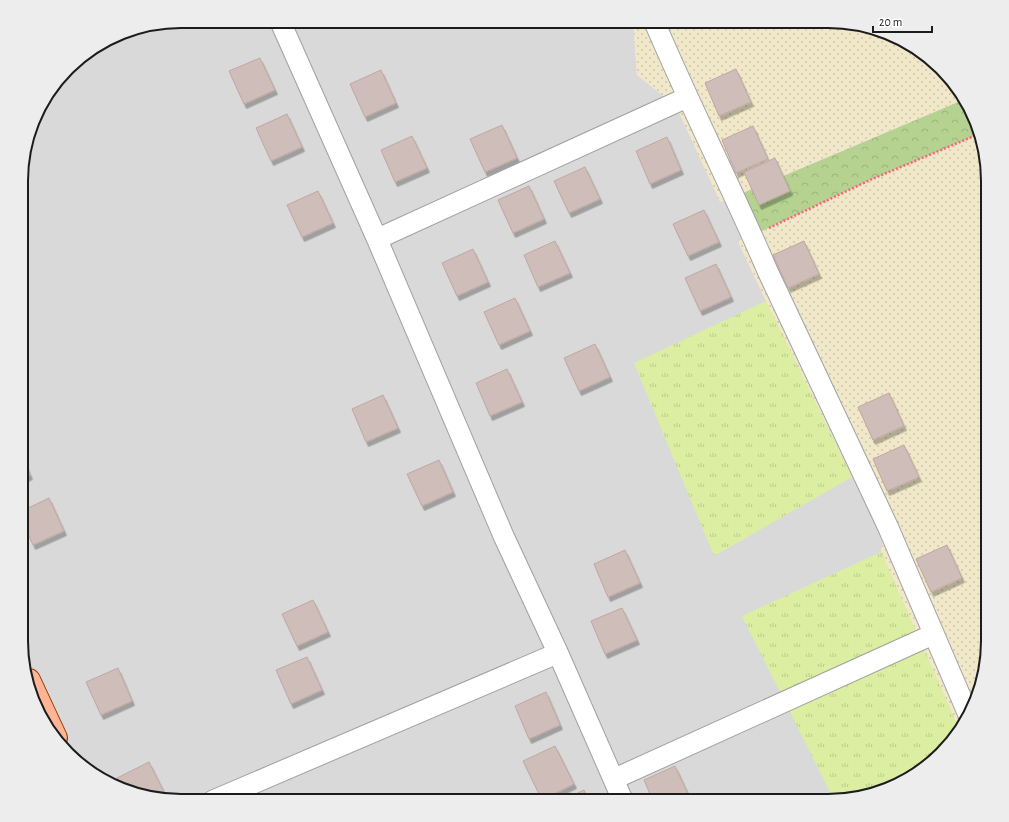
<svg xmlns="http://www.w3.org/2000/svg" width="1009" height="822" font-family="'Alegreya Sans',sans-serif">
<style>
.residential{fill:#dad9d9}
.farmland{fill:url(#farmland-dots)}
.grass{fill:url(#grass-tufts)}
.forest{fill:url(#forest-crowns)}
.building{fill:#cebdb9;stroke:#c1a7a1;filter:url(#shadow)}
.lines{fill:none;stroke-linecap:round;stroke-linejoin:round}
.minor-casing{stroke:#a0a0a0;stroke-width:22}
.major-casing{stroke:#943c00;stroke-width:24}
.path{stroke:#ff617a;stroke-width:2.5;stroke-dasharray:2 2;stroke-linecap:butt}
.minor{stroke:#fff;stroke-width:20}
.major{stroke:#ffb595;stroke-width:22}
.rim{fill:none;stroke:#1c1c1c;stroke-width:2}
</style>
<defs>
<pattern id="farmland-dots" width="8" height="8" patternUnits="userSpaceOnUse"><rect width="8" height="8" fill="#f0e8c9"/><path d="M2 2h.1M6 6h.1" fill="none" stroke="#cdc6ac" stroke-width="1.8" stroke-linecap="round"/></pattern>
<pattern id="grass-tufts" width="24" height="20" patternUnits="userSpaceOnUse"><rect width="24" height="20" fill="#dbeea1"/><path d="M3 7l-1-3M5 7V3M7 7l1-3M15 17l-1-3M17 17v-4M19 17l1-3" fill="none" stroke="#bbcc8a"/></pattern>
<pattern id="forest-crowns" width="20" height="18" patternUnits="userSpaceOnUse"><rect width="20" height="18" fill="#b5d291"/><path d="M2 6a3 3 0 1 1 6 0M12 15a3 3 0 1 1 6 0" fill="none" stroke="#9bb47c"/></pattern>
<filter id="shadow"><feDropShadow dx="2.5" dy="4.5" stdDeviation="0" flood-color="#0004"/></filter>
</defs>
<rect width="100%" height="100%" fill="#eee6e0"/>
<!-- residential -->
<path class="residential" d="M181,21H633L637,75L676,106L721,202L743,193L760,232L738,242L766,301L852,477L884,531L881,552L959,729L941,754L889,789L828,801H171L120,789L68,754L37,711L21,652L22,160L42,101L76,61L129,30Z"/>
<!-- farmland -->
<path class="farmland" d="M633,21H838L889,33L941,68L963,100L720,202L676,106L637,75Z
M979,134L988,181V651L972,711L959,729L881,552L884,531L852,477L766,301L738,241L760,232L870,180Z"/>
<!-- grass -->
<path class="grass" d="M766,301L852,477L714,556L634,363Z
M881,552L959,729L941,754L889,789L834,800L742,616Z"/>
<!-- forest -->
<path class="forest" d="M963,100L976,120L979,134L870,180L760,232L743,193Z"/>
<!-- building -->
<path class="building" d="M260,58L275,90L244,104L229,71Z
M736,69L751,102L719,116L705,83Z
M381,70L396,103L365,117L350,84Z
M287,114L302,147L271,161L256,128Z
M502,125L517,158L485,172L470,139Z
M753,126L768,159L736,173L722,140Z
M412,136L427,168L395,182L381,150Z
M667,137L681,170L650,184L636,151Z
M775,158L790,191L759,205L744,172Z
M585,167L600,199L569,213L554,181Z
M529,186L544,219L513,233L498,200Z
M318,191L333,223L302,237L287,205Z
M704,210L719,242L688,256L673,224Z
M555,241L570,273L538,287L524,255Z
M804,241L819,274L788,288L773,255Z
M473,249L488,282L457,296L442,263Z
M716,264L731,297L700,311L685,278Z
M515,298L530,331L499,345L484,312Z
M595,344L610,377L579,391L564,358Z
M507,369L522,402L490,416L476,383Z
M889,393L904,426L873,440L858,407Z
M383,395L398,428L366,442L352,409Z
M904,445L919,477L887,491L873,459Z
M22,456L30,475L22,479Z
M439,460L453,492L422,506L407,474Z
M49,498L64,531L33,545L22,520V511Z
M947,545L962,578L931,592L916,559Z
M625,550L640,583L608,597L594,564Z
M313,600L328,632L297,646L282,614Z
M622,608L637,640L605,654L591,621Z
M307,657L322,690L291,704L276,670Z
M118,668L132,701L101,715L86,682Z
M546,692L560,725L529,739L515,706Z
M555,746L574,784L542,800L523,761Z
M149,762L168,800L123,789L117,778Z
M675,766L690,798L684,801H653L644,780Z
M584,790L589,801H561Z"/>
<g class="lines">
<defs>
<path id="minor" d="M280,21L377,239L504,537L558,653L623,801
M654,21C690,106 732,188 768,272L888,527L969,716
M377,239L688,97
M614,779L934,634
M212,801L558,653"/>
<path id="major" d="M29,680L56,738"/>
</defs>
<!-- minor casing -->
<use href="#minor" class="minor-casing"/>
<!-- major casing -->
<use href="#major" class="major-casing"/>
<!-- path -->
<path class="path" d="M769,228L870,180L979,134"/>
<!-- minor -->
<use href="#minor" class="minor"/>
<!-- major -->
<use href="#major" class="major"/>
</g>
<!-- crop -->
<path d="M0 0H1009V822H0ZM181 28H828A153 153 0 0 1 981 181V641A153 153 0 0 1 828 794H181A153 153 0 0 1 28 641V181A153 153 0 0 1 181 28Z" fill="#ededed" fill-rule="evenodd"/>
<path class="rim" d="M181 28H828A153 153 0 0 1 981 181V641A153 153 0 0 1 828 794H181A153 153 0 0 1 28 641V181A153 153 0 0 1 181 28Z"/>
<!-- scale -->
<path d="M873 26v6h59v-6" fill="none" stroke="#1c1c1c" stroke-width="2"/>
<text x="879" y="26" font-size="12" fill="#1c1c1c" stroke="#ffffff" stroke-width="3" paint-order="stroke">20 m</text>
</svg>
